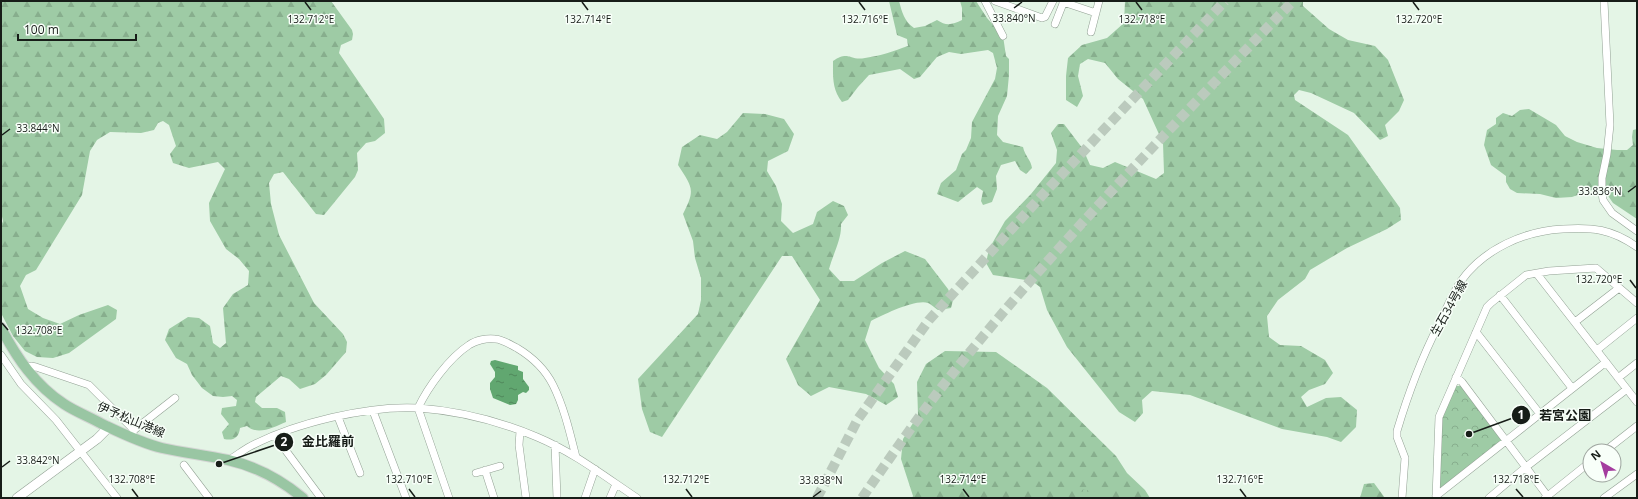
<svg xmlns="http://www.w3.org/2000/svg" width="1638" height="499" font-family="'Open Sans','Noto Sans JP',sans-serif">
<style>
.forest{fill:url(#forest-firs)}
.park{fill:url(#park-crowns)}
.water{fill:url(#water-ripples)}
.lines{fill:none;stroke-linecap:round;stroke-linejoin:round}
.primary-tunnel{stroke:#bbcabd;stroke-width:10;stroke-dasharray:10 5;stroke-linecap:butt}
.street-casing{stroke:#92a194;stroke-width:8}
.secondary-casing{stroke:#92a194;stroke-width:10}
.primary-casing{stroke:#d5d6d5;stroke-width:12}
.street{stroke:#fff;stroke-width:7}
.secondary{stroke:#fff;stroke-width:9}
.primary{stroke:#99c6a3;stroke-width:10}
.ticks{fill:none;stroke:#171d18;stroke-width:1.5}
.labels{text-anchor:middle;stroke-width:3;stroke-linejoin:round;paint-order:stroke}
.street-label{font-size:12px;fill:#171d18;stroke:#f8fff9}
.ticks-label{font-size:10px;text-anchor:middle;fill:#171d18;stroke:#f8fff9;stroke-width:3;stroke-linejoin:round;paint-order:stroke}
.leader{fill:none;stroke:#171d18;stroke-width:1.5}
.callout-dot{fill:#171d18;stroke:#f8fff9;stroke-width:1.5}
.mark-label{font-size:12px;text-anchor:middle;font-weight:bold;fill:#fff}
.callout-label{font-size:13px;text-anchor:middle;font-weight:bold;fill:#171d18;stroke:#f8fff9;stroke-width:3;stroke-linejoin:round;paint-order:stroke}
</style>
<defs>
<pattern id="forest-firs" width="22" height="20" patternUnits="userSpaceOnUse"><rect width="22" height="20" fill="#9ecba5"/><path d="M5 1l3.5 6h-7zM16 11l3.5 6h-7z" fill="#87ae8d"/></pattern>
<pattern id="park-crowns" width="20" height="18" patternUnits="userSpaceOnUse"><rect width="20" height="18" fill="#9ecba5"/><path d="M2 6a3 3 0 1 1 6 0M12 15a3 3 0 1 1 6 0" fill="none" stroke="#87ae8d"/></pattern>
<pattern id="water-ripples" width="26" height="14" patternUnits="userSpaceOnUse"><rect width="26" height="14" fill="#61a770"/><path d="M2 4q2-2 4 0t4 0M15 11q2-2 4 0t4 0" fill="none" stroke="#4f875b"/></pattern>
</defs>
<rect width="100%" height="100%" fill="#e4f5e6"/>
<!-- forest -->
<path class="forest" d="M1,1H331L352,30L353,34L352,40L341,45L339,53L384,119L385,133L375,141L366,143L357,153L358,170L355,177L324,215L316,214L283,172L274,174L269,183L271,204L279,235L314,303L343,334L347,342L346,352L326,375L315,384L300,389L289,379L281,376L256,397L255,402L262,408H277L285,412L286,422C274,427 258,436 247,426L240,428C239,438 233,441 224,439L222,432L229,424L221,414L222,408L236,406L237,400L232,396L223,397L213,396L202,388L192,375L187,364L176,358L165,340L169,329L188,317L199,318L210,326L213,343L220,348L226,343L223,308L233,294L248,285L249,271L239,259L226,249L210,221L209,203L225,169L218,162L189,168L173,163L170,154L176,146L169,125L163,121L158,123L154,130L141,133L110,132L97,140L90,151L82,195L36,270L26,275L20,286L28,309L43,318L60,324L79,315L108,305L117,310L116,319L69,353L53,358L37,357L25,351L13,336L1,313V226L3,221L1,212Z
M889,1H899C902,12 904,21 914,28L925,26L937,20C946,26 952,25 962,20V8L960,1H976L987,18L1003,36L1006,56L1009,59V75L1007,96L998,116L997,135L1003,142L1023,147C1025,156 1031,160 1032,168L1026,174L1020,170L1015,161L1001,165L996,176L997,189L992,202L983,205L981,201L983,191L977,187L958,202L937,194L941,183L956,170L962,154L966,150L971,138L972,122L995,79L997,68L993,53L988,50L961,54L949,52L937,57L920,77L914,79L900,69L869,75L858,87L848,100L842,102C832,89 833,77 833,61C849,50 849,61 865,58C880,56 894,51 908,46L907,39L897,35Z
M1125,1H1303V6L1329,29L1348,40L1375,46L1388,60L1404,100L1399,111L1385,125L1388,136L1380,140L1354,113L1311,93L1299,90L1294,95L1295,100L1348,135L1400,208L1401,220L1387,229L1347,248L1310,270L1305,279L1278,300L1267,316L1269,337L1280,345L1301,346L1325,360L1333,373L1325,384L1309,390L1301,397L1307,407L1326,398L1341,397L1357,410L1356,427L1341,442L1327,437L1282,429L1190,395L1152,391L1142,400L1143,413L1135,422L1119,412L1067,347L1047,310L1040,287L1032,281L993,275L986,263L989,249L1005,221L1031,194L1056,163L1057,150L1051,133L1058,124H1064L1083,149L1090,165L1103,168L1115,162L1156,179L1164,173L1163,143L1143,99L1118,79L1105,63L1088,59L1080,64L1078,76L1083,96L1077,107L1066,100V76L1068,58L1082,45L1107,38L1124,23Z
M1529,109L1556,125L1565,136L1577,142L1597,148L1617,150H1627L1633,145L1632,137L1633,130L1637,129V219L1613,203L1606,193L1594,189L1572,197L1556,198L1540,194L1517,193L1510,189L1506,182V176L1491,165L1484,145L1487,130L1496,124V118L1503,113L1512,116L1520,110Z
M743,113L765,114L784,119L794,134L788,151L768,161L767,171L776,186L782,204L781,221L793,233L813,224L817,212L833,201L844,206L848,215L841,224C842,239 833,254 829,269L840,281H854L882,263L905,251L925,259L948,289L953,300L951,308L938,310C935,308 931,304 928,303C915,299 883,315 871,321L865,340L879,368L894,384L898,397L886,405L866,394L829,387L811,396L798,385L786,359L820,300L792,256H782L662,437L650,432L642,409L638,379L698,314L701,300V278L695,258L693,241L683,214C696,189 692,187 678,165L682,147L700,135L717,139L727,132Z
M945,351L996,352L1047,388L1116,456L1127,473L1145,490L1150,498H912L913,496L901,459L903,439L918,415L917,382L926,364Z
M1374,483L1385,498H1360L1364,484Z"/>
<!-- park -->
<path class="park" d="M1456,386H1462L1502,440L1438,491L1442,415Z
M1079,489L1100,492L1114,498H1076Z"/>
<!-- water -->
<path class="water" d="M495,360L518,366V370L523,372V379L529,387V390L526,393L523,392L518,395V400L516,404L510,405L493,398L490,389V383L495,377V372L490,364L491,361Z"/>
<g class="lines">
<!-- primary-tunnel -->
<path class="primary-tunnel" d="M817,498L858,419L929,320L1047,190L1225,1
M862,498C889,459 916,420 945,383C1052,248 1174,125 1293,1"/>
<defs>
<path id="street" d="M985,1L1003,36
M995,1L1042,18L1045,17L1053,1
M1604,1L1610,125L1607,154L1602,178V193L1603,200L1612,213L1637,231
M1063,2L1096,13
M1055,24L1064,1
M1091,32L1099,1
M1537,274L1637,402
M1500,295L1572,388
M1575,322L1619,288
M1476,332L1540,414
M1597,350L1637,318
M1,355L21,384L56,420L117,498
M25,368L31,366L36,367L89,385L134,430L131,437
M1456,377L1462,382L1549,498
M1618,378L1637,363
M373,411L406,498
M338,417L360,473
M134,430L175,398
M520,431L519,445L526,498
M275,436L321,498
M555,445L557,498
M1605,451L1637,426
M229,460C236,456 242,451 249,447C294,423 369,405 419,408C460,411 499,421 537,437C573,452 604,476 637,498
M184,465L209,498
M485,470L494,498
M476,473L500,466
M1436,496L1606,362
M449,498L418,408C428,387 449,358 469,345C476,340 487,338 495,339C502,339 511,345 517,348C532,357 545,369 553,385C564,407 570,433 576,457
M585,498L595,469
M610,498L616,484
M1402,498L1405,458L1397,437V431C1408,394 1421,359 1439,324C1446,310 1452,294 1461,281C1484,249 1524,231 1563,229C1592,227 1612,229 1637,247
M1436,498L1439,417L1487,307L1491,303L1526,275L1549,271L1596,268L1637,303
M1489,498L1526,467L1627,389
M1545,498L1590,462
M1604,498L1637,474"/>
<path id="secondary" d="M17,498L97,439L105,431L107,426"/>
<path id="primary" d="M1,328C17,358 35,385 64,404C76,412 90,417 102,424C121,433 141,443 162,448C183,453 206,455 228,460C255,466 281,480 303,498"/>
</defs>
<!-- street casing -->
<use href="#street" class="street-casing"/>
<!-- secondary casing -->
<use href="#secondary" class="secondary-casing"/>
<!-- primary casing -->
<use href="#primary" class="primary-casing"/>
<!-- street -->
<use href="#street" class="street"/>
<!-- secondary -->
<use href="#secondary" class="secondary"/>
<!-- primary -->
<use href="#primary" class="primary"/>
</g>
<!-- ticks -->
<path class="ticks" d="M305,2L311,10M582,2L588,10M859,2L865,10M1136,2L1142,10M1413,2L1419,10M1014,8L1022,2M2,135L10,129M1628,192L1636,186M1630,280L1636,288M2,323L8,330M2,467L10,461M132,489L138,497M409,489L415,497M686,489L692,497M963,489L969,497M1240,489L1246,497M1516,489L1523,497M813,497L821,491"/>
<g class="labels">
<!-- street labels -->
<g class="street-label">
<text transform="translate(1449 308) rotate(-61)" y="4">生石34号線</text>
<text transform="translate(131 420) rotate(23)" y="4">伊予松山港線</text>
</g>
</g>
<g class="ticks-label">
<text x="1014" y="22">33.840°N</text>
<text x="311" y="23">132.712°E</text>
<text x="1419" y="23">132.720°E</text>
<text x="588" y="23">132.714°E</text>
<text x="865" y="23">132.716°E</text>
<text x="1142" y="23">132.718°E</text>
<text x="38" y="132">33.844°N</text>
<text x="1600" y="195">33.836°N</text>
<text x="1599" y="283">132.720°E</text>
<text x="39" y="334">132.708°E</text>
<text x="38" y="464">33.842°N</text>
<text x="132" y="483">132.708°E</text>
<text x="409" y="483">132.710°E</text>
<text x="686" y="483">132.712°E</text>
<text x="963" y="483">132.714°E</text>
<text x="1240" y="483">132.716°E</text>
<text x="1516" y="483">132.718°E</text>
<text x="821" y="484">33.838°N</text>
</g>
<!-- callouts -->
<path class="leader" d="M1469 434L1521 415M219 464L284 442"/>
<g class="callout-dot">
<circle cx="1469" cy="434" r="4"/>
<circle cx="219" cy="464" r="4"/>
<circle cx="1521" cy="415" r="10"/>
<circle cx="284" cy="442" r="10"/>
</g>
<g class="mark-label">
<text x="1521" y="419">1</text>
<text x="284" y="446">2</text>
</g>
<g class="callout-label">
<text x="1565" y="420">若宮公園</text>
<text x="328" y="446">金比羅前</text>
</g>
<!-- border -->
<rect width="1638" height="499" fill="none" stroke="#171d18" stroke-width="4"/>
<!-- north arrow -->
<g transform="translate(1602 463) rotate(322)"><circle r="19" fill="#f8fff9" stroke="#9ea59f"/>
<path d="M0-3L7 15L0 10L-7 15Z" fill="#a43c9f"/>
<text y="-6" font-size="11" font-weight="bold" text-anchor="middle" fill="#171d18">N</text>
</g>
<!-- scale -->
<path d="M18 34v6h118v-6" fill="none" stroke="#171d18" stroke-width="2"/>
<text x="24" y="34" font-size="12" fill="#171d18" stroke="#f8fff9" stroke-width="3" paint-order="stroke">100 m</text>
</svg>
